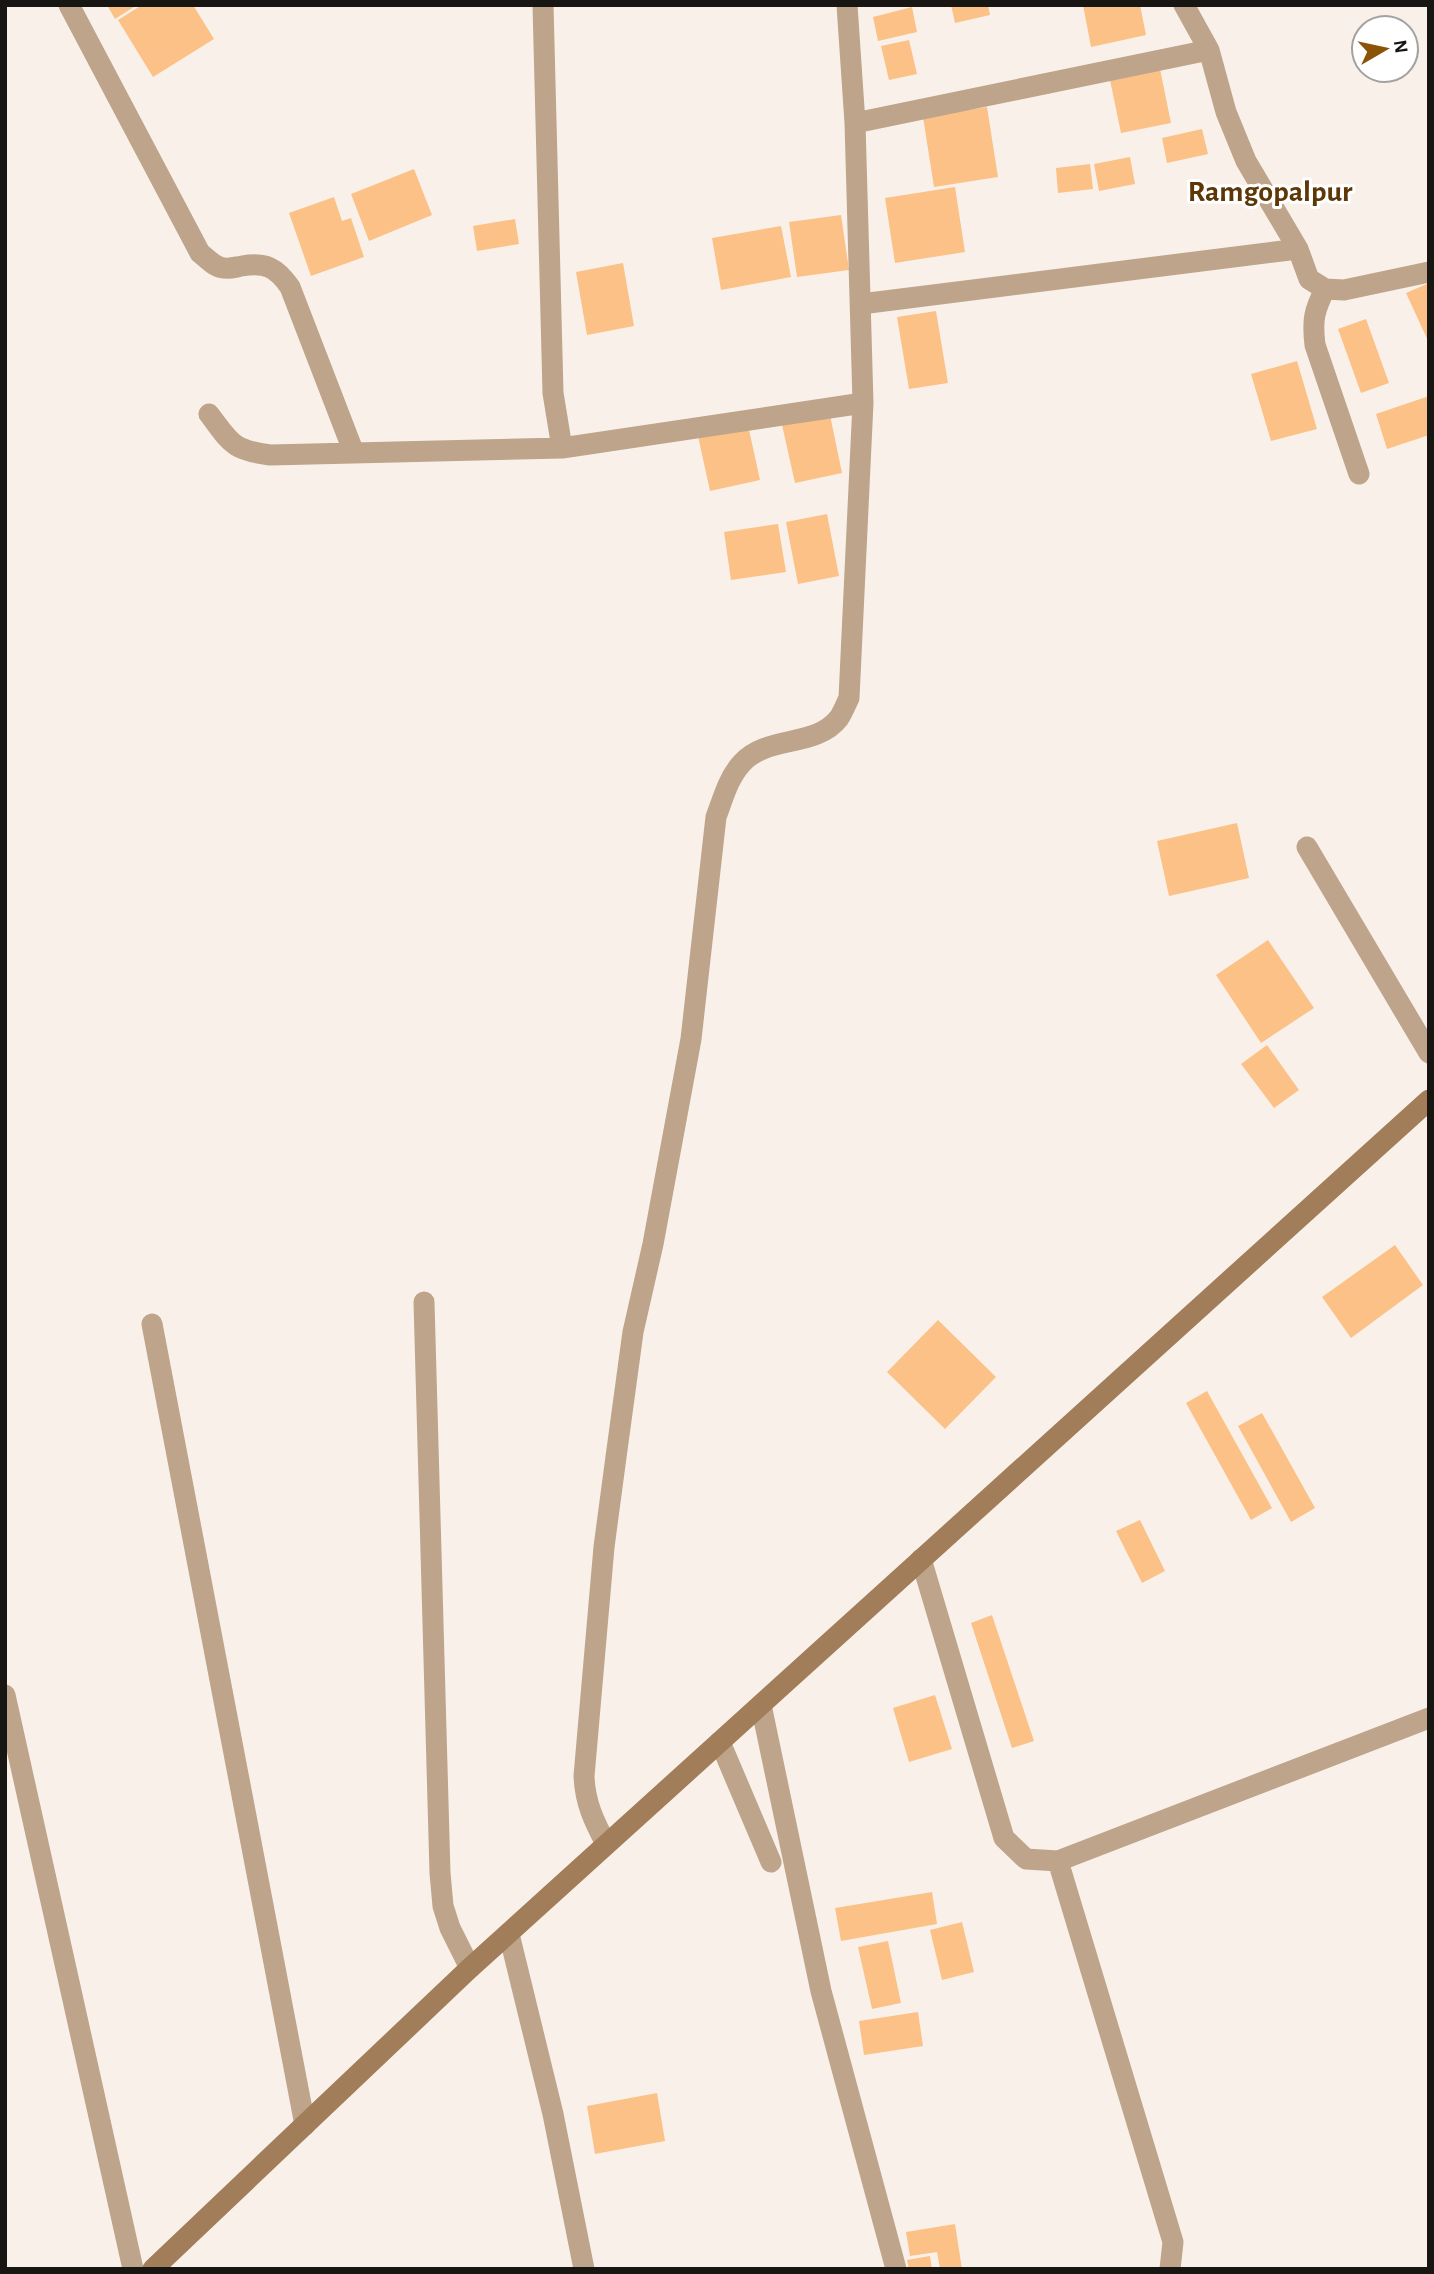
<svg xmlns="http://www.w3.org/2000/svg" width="1434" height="2274" font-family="'Alegreya Sans',sans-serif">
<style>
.building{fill:#fbc186}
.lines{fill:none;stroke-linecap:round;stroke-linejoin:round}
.lane{stroke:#bda48b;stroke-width:21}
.street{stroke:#bda48b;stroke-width:21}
.secondary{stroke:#a27d59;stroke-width:21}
.labels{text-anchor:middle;stroke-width:6;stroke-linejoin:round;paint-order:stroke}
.neighbourhood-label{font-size:30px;font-weight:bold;fill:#5e3706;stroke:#fff}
</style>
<rect width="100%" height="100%" fill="#f9f1e9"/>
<!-- building -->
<path class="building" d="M107,5H137L115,19Z
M142,5H193L214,39L153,77L118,20Z
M951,5H988L990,15L955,23Z
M1083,5H1140L1146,35L1091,47Z
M912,7L917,32L878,41L873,17Z
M909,40L917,74L889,80L881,46Z
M1160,69L1171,123L1121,133L1110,80Z
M987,107L998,177L934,187L923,117Z
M1202,129L1208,154L1167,163L1162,138Z
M1130,157L1135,184L1099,191L1094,164Z
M1090,164L1093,189L1058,193L1056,168Z
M414,169L432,215L369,241L351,194Z
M955,187L965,252L895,263L885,198Z
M334,197L342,221L351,218L364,257L311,276L289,213Z
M841,215L849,270L797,277L789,222Z
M515,219L519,244L477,251L473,226Z
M781,226L791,277L721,290L712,238Z
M623,263L634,326L587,335L576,272Z
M1429,283V343L1406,293Z
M936,311L948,383L909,389L897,317Z
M1366,319L1389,383L1361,393L1338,329Z
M1297,361L1317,429L1271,441L1251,374Z
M1429,396V435L1387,449L1376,414Z
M830,415L842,473L795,483L782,425Z
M748,425L760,480L710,491L698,436Z
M827,514L839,576L798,584L786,522Z
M778,524L786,572L731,580L724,532Z
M1237,823L1249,878L1169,896L1157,841Z
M1268,940L1314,1008L1261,1043L1216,975Z
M1267,1045L1299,1090L1274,1108L1241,1064Z
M1395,1245L1423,1285L1351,1338L1322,1297Z
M938,1320L996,1377L945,1429L887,1372Z
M1207,1391L1272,1508L1251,1520L1186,1403Z
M1262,1413L1315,1508L1291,1522L1238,1426Z
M1140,1520L1165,1571L1142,1583L1116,1531Z
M992,1615L1034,1741L1012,1748L971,1623Z
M935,1695L952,1749L909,1762L893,1708Z
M932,1892L937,1924L841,1941L835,1908Z
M962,1922L974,1972L942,1980L930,1930Z
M888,1941L901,2003L872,2009L858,1947Z
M918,2012L923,2046L864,2055L859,2021Z
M657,2093L665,2141L595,2154L587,2106Z
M955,2224L962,2269H940L937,2252L910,2256L906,2232Z
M930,2256L932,2269H909L907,2260Z"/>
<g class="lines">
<!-- lane -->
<path class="lane" d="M1307,847L1429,1053"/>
<!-- street -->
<path class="street" d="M69,5L200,253C208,259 214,267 224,268C230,269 236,267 242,266C265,262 276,267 290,287L354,453
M543,5L553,393L562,448L863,403
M1184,5L1209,50L1226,112L1246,161L1298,249L1309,279L1325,289L1344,290L1429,272
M855,123L1209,50
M1325,289C1314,311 1312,320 1315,345L1359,474
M861,304L1298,249
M209,414C231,443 232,450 270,455L562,448
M424,1302L440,1873L443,1906L450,1928L470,1968
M152,1324L305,2125
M921,1559L1004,1838L1026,1859L1058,1861L1173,2242L1170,2269
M5,1695L133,2269
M761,1705L821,1991L896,2269
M720,1742L771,1862
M606,1844C594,1821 585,1803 584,1776L604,1547L616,1457L633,1332L653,1244L691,1039L716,817C723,799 728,778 742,763C767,735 816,748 839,718C843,712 846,704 849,698L863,403L855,123L847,5
M1058,1861L1429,1718
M509,1934L553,2114L584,2269"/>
<!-- secondary -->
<path class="secondary" d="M153,2269L470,1968L1429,1100"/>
</g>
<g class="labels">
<!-- neighbourhood labels -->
<g class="neighbourhood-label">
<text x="1270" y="201">Ramgopalpur</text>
</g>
</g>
<!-- border -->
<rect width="1434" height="2274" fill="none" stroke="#181613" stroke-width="14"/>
<!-- north arrow -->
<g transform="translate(1385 49) rotate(81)"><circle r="33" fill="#ffffff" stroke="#a3a2a1" stroke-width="2"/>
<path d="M0-5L12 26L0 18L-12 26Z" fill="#8a5305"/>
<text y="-10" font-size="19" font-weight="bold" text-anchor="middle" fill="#181613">N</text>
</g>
</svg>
